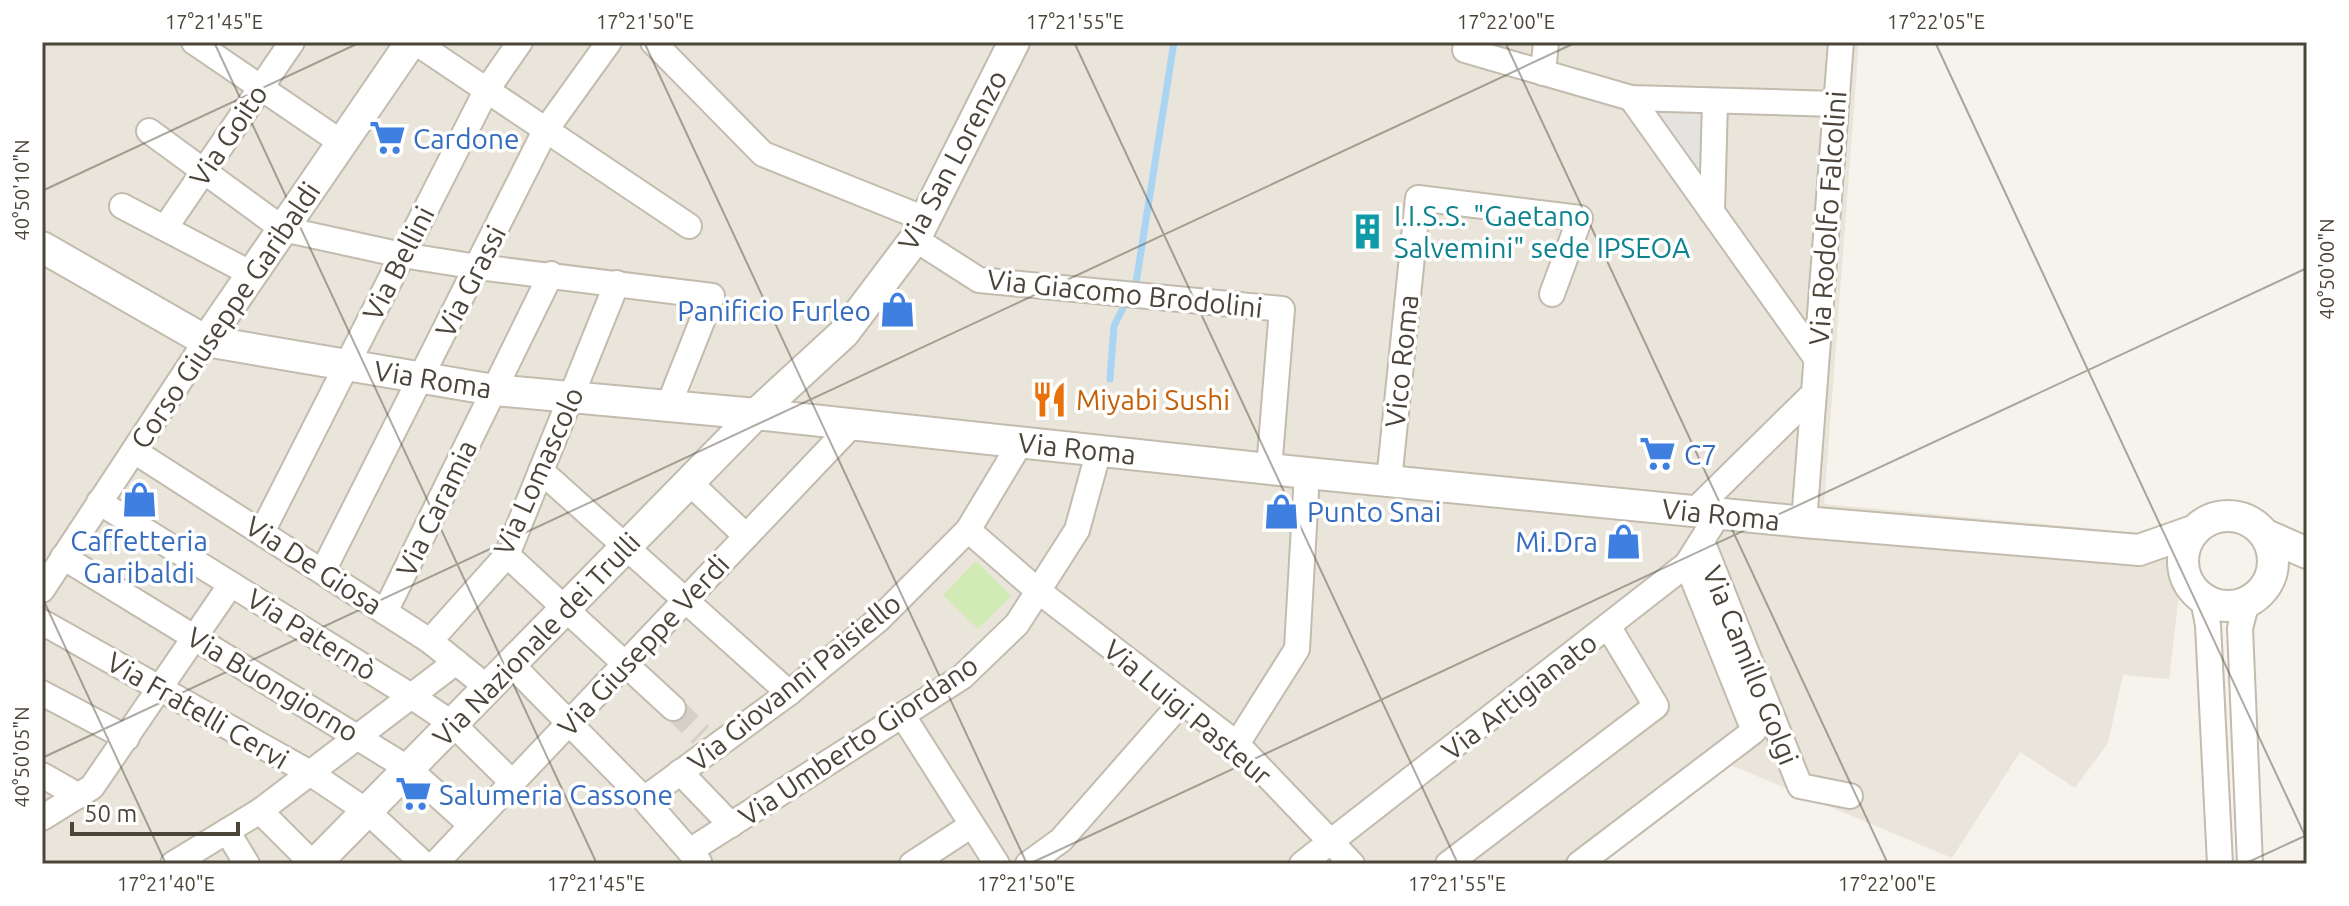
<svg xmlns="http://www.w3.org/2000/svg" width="2349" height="906" font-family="Ubuntu,sans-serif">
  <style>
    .residential { fill: #eae5da }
    .green { fill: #d2eab5 }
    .parking { fill: #e5e3e0 }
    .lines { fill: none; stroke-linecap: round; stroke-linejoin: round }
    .stream { stroke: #a9d4f2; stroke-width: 7 }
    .minor-tunnel { stroke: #d4d0c8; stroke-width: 24; stroke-dasharray: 24 12; stroke-linecap: butt }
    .minor-casing { stroke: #c2bbae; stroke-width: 28 }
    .tertiary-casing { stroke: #c2bbae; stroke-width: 34 }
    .minor { stroke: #fff; stroke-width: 24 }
    .tertiary { stroke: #fff; stroke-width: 30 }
    .ticks { fill: none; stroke: #4b4439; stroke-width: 2; stroke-opacity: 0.45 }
    .labels { text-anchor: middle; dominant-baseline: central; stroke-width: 7; stroke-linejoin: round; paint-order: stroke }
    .street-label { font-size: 28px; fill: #4b4439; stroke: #fff }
    .shop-label { font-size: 28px; fill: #366cbe; stroke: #fff; text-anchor: start }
    .culture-label { font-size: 28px; fill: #0d838f; stroke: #fff; text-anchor: start }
    .food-label { font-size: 28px; fill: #c56008; stroke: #fff; text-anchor: start }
    .neatline { fill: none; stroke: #4b4439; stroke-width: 3 }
    .ticks-label { font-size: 20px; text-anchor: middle; fill: #4b4439 }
  </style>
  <rect width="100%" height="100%" fill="#f6f3ec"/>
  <polygon class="residential" points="42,42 1859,42 1824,504 2186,537 2169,679 2123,675 2108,743 2075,788 2020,752 1952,858 1721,761 1595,864 42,864"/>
  <polygon class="green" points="976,561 1011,596 978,629 943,595"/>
  <polygon class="parking" points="1662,111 1707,113 1705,168 1695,173 1657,117"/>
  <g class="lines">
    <g class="stream">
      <polyline points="1136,283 1174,42"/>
      <polyline points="1110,379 1114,326 1123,308"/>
    </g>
    <polyline class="minor-tunnel" points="673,708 701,735"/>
    <defs>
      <g id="minor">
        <polyline points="194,42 342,143"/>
        <polyline points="415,42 689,226"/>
        <polyline points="653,42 763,154 925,219"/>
        <polyline points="1465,50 1631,98 1836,104"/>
        <polyline points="1543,73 1546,42"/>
        <polyline points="1631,98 1816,358"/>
        <polyline points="149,131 283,229 402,255 478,267 712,296 668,407"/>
        <polyline points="122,206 252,274"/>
        <polyline points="1712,212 1715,101"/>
        <polyline points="165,228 292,42"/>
        <polyline points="915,239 979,280 1282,309 1269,469"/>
        <polyline points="134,451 430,641 488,688"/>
        <polyline points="541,471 789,693"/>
        <polyline points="1389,481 1418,198 1580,218 1552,294"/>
        <polyline points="689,482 746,536"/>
        <polyline points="99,502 411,696 453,724 512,782"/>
        <polyline points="1694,511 1813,394"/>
        <polyline points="1804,522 1841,42"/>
        <polyline points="968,530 1037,590 1237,744 1352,864"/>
        <polyline points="262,532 486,91 520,42"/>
        <polyline points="1702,541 1800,786 1850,796"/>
        <polyline points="507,555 673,708"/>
        <polyline points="63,557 409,769 471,825"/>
        <polyline points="323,571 545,131 609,42"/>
        <polyline points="42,590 206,341"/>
        <polyline points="2203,599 2208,625 2220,864"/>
        <polyline points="2247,602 2240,628 2250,864"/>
        <polyline points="385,612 551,274"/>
        <polyline points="42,622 310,773 368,812 424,864"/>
        <polyline points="430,641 507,555 617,283"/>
        <polyline points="511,664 644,799 699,862"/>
        <polyline points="42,693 127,738"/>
        <polyline points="903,716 997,864"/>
        <polyline points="1237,744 1297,649 1307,473"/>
        <polyline points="680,772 731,825"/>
        <polyline points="42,775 79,796"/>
        <polyline points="644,799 789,693 878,620 968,530 1021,442"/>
        <polyline points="260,811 313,864"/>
        <polyline points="42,818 92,787 231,584"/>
        <polyline points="227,831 247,864"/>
        <polyline points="691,850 962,677 1017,624 1077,530 1099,450"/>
        <polyline points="173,864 260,811 456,662"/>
        <polyline points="435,864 851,426"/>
        <polyline points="912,864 972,825"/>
        <polyline points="1028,864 1061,840 1182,702"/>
        <polyline points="1302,864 1687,564 1719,513"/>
        <polyline points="1448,864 1656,706 1608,626"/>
        <polyline points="1579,864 1754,731 1687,564"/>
      </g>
      <g id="tertiary">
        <polyline points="42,247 206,341 494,390 756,414 1307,473 1804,522 2139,550 2193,531"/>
        <polyline points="206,341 411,42"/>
        <circle cx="2228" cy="561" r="45"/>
        <polyline points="2266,535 2307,553"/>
        <polyline points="315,864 756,414 844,333 915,239 1014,42"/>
      </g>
    </defs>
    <use href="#minor" class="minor-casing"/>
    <use href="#tertiary" class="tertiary-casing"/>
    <use href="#minor" class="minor"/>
    <use href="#tertiary" class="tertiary"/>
  </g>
  <path class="ticks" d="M 214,42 L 597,864M 644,42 L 1027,864M 1074,42 L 1458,864M 1505,42 L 1888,864M 1935,42 L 2307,840M 42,191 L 361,42M 42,597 L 166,864M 42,758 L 1577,42M 1029,864 L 2307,268M 2244,864 L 2307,835"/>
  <defs>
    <symbol id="supermarket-bare" viewBox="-9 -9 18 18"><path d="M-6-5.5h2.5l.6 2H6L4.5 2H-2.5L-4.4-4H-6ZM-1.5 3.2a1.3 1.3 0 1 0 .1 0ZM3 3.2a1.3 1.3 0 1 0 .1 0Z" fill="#3f7fe0" stroke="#fff" stroke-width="2.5" paint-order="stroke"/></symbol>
    <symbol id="building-bare" viewBox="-9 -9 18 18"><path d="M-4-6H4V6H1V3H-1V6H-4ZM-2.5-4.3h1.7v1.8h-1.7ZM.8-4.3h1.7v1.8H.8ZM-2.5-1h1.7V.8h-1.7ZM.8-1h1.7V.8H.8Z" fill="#0f9aa8" stroke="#fff" stroke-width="2.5" paint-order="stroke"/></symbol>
    <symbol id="shop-bare" viewBox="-9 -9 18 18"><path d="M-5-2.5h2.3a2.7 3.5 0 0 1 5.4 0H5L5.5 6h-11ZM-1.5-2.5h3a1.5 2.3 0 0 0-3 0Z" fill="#3f7fe0" stroke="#fff" stroke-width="2.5" paint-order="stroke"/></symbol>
    <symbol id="restaurant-bare" viewBox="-9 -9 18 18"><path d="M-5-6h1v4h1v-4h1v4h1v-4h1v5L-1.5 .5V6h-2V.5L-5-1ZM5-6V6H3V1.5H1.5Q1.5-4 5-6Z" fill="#e8710a" stroke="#fff" stroke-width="2.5" paint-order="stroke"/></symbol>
  </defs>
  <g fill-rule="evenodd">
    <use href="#supermarket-bare" x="362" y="112" width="51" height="51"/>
    <use href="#building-bare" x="1342" y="206" width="51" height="51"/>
    <use href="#shop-bare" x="872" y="284" width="51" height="51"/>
    <use href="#restaurant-bare" x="1024" y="374" width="51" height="51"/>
    <use href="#supermarket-bare" x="1632" y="428" width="51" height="51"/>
    <use href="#shop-bare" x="114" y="474" width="51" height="51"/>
    <use href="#shop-bare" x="1256" y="486" width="51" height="51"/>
    <use href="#shop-bare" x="1598" y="516" width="51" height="51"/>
    <use href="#supermarket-bare" x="388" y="768" width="51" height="51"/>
  </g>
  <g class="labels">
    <g class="street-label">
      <text transform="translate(228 135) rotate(-56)">Via Goito</text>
      <text transform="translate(952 160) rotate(-62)">Via San Lorenzo</text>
      <text transform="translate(1827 218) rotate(-86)">Via Rodolfo Falcolini</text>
      <text transform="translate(398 263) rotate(-63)">Via Bellini</text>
      <text transform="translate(470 281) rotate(-63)">Via Grassi</text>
      <text transform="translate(1125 293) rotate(6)">Via Giacomo Brodolini</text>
      <text transform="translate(225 315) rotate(-56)">Corso Giuseppe Garibaldi</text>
      <text transform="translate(1401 361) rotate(-84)">Vico Roma</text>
      <text transform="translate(433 379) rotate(9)">Via Roma</text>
      <text transform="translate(1077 448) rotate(6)">Via Roma</text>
      <text transform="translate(538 471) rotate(-66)">Via Lomascolo</text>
      <text transform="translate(436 508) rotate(-64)">Via Caramia</text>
      <text transform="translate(1721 514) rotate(6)">Via Roma</text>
      <text transform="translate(314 565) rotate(33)">Via De Giosa</text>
      <text transform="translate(312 634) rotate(32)">Via Paternò</text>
      <text transform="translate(536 639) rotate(-46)">Via Nazionale dei Trulli</text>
      <text transform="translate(643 645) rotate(-47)">Via Giuseppe Verdi</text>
      <text transform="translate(1751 665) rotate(68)">Via Camillo Golgi</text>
      <text transform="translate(794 682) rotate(-39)">Via Giovanni Paisiello</text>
      <text transform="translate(273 684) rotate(31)">Via Buongiorno</text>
      <text transform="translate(1519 696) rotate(-38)">Via Artigianato</text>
      <text transform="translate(198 710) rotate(30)">Via Fratelli Cervi</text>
      <text transform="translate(1188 712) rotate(40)">Via Luigi Pasteur</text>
      <text transform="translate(858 740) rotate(-34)">Via Umberto Giordano</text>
    </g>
    <g class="shop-label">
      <text x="413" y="138">Cardone</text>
      <text x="871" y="310" text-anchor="end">Panificio Furleo</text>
      <text x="1684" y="454">C7</text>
      <text x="1307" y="511">Punto Snai</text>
      <text x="139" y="540" text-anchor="middle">Caffetteria<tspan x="139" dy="32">Garibaldi</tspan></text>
      <text x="1598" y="541" text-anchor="end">Mi.Dra</text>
      <text x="439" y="794">Salumeria Cassone</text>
    </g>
    <g class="culture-label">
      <text x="1394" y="215">I.I.S.S. "Gaetano<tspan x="1394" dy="32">Salvemini" sede IPSEOA</tspan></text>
    </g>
    <g class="food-label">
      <text x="1076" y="399">Miyabi Sushi</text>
    </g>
  </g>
  <rect width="2349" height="906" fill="none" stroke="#ffffff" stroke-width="88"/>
  <path d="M72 822v12h166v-12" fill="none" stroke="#4b4439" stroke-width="4"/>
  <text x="84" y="822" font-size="24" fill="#4b4439" stroke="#ffffff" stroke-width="6" paint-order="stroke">50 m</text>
  <rect x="44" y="44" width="2261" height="818" class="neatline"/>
  <g class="ticks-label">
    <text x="214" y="29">17°21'45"E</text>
    <text x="645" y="29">17°21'50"E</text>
    <text x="1075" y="29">17°21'55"E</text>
    <text x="1506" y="29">17°22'00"E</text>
    <text x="1936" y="29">17°22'05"E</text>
    <text transform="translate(22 190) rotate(-90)" y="7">40°50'10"N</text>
    <text transform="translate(2327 269) rotate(-90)" y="7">40°50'00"N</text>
    <text transform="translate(22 757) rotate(-90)" y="7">40°50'05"N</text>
    <text x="166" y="891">17°21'40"E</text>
    <text x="596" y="891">17°21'45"E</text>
    <text x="1026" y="891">17°21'50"E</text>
    <text x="1457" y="891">17°21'55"E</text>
    <text x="1887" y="891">17°22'00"E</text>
  </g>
</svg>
